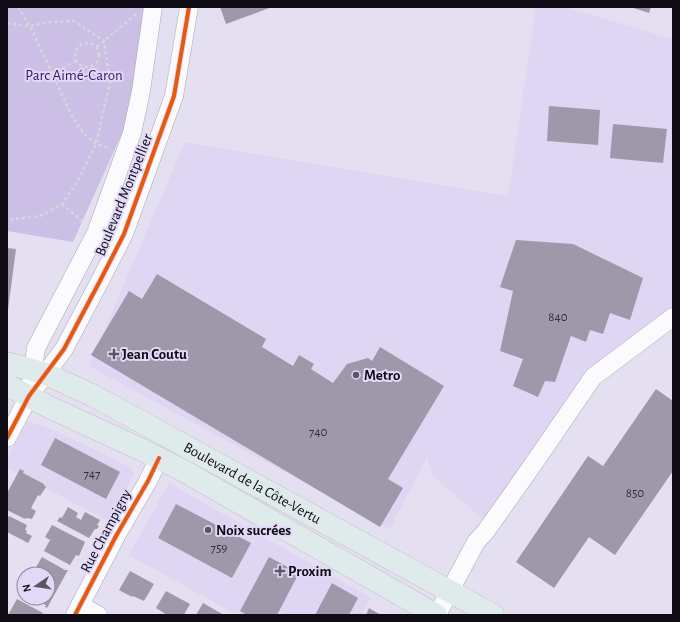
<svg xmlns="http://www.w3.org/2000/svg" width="680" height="622" font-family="'Alegreya Sans',sans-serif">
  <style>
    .built { fill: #dfd6f3 }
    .green { fill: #ccbfe6 }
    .building { fill: #9f98ab }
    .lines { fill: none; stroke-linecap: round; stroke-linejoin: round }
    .minor-casing { stroke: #aaa6b3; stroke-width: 19 }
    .major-casing { stroke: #c1bec7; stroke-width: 23 }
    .path { stroke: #d7d6dc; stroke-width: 2.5; stroke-dasharray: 3 3; stroke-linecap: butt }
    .minor { stroke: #fbfafd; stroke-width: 18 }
    .major { stroke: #dfebea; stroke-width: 22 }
    .cycleway-casing { stroke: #e2d9f8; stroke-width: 6 }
    .cycleway { stroke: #e8590c; stroke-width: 4 }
    .poi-dot { fill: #595662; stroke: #e2d9f8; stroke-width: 1.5 }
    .labels { text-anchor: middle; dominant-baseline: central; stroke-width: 4; stroke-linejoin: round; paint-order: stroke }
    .number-label { font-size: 13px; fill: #322e3a }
    .park-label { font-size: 15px; fill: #37165e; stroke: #e2d9f8 }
    .street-label { font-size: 15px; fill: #0e0b15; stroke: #e2d9f8 }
    .poi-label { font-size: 15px; font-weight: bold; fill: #0e0b15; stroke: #e2d9f8; text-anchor: start }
  </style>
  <rect width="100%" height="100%" fill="#e5e0f1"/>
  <g class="built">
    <polygon points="536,7 564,7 673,39 673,310 591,372 487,523 433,476 427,457 390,529 89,366 185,142 508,196"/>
    <polygon points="28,421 49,428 132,468 134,474 110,522 7,468 7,459"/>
    <polygon points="169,483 371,598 361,615 237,615 129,555"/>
  </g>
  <polygon class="green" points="7,7 153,7 141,91 73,242 7,231"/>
  <g class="building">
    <polygon points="220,7 272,7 226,24"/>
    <polygon points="630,7 651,7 649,13"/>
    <polygon points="549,106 600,110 598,145 547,141"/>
    <polygon points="613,124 667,129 663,163 610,158"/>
    <polygon points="516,240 573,244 643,278 630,320 610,313 603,334 590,330 586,342 571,336 555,382 545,381 538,397 513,386 523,359 500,351 513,291 500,287"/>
    <polygon points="7,248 16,249 8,310 7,310"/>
    <polygon points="157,274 266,339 262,347 293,366 299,355 314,364 311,369 333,383 347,364 368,358 372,361 380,347 444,386 388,479 403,488 380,527 91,355 129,291 142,299"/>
    <polygon points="656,389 673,401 673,471 615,555 589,537 554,588 516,562 588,456 603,466"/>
    <polygon points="55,438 120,472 106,499 41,465"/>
    <polygon points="20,469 24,471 23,473 44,484 44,485 46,487 40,496 38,495 31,508 36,511 32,519 26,518 25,519 7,510 7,493"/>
    <polygon points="176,504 251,543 232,578 158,538"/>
    <polygon points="68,507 78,513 76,517 81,520 85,512 100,520 97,525 99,526 97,529 95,529 89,538 57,521 60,517 62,518"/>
    <polygon points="9,516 27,525 25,530 27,531 26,533 32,536 28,543 7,532 7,520"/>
    <polygon points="52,525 85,542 79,556 76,555 70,565 44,551 50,540 45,537"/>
    <polygon points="42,557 65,570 68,570 47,608 45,607 46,605 32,598 48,598 48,574 32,574"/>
    <polygon points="269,557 299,573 277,615 247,615 240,611"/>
    <polygon points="130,571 154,584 144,601 133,596 132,597 119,590"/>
    <polygon points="332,583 358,598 349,615 315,615"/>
    <polygon points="166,591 190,604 184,615 167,615 156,608"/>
    <polygon points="17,599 43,613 42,615 8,615"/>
    <polygon points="203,603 224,615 196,615"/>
    <polygon points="369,608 381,615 366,615"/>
  </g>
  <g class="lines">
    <defs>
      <g id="minor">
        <polyline points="31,383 36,348 96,233 132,133 141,91 153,7"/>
        <polyline points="7,438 29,396 64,349 102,277 124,234 174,96 189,7"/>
        <polyline points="80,605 98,615"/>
        <polyline points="75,615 116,536 148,481 159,458"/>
        <polyline points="437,615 476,542 486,531 534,463 593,377 673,317"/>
      </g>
      <g id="major">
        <path id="s1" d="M 7,363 L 46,374 L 94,396 L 493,615"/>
        <polyline points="7,385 51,408 140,449 184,471 436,615"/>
      </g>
    </defs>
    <use href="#minor" class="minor-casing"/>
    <use href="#major" class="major-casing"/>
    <g class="path">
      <polyline points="18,7 30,26 72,116 84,134 96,144 111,149"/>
      <polyline points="7,23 30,26 50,22 74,21 104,41 110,82 96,144 79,179 62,204 40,216 7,220"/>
      <circle cx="87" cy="55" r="12"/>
      <polyline points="97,47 136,14"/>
      <polyline points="52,73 76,61"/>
      <polyline points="62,204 83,222"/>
    </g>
    <use href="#minor" class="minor"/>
    <use href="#major" class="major"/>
    <defs>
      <g id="cycleway">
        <polyline points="7,438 29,396 64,349 102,277 124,234 174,96 189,7"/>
        <polyline points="75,615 116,536 148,481 159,458"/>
      </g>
    </defs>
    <use href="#cycleway" class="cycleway-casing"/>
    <use href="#cycleway" class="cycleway"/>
  </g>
  <g class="poi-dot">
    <path d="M112 348h4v4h4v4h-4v4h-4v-4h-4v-4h4z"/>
    <circle cx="356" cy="375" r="4"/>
    <circle cx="208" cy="530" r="4"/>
    <path d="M278 565h4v4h4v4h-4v4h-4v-4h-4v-4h4z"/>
  </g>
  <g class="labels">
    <g class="number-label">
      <text x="558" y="317">840</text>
      <text x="318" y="432">740</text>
      <text x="92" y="474">747</text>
      <text x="635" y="493">850</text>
      <text x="219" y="548">759</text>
    </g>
    <g class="park-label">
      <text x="74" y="75">Parc Aimé-Caron</text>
    </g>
    <g class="street-label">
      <text transform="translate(124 195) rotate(-68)">Boulevard Montpellier</text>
      <text stroke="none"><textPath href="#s1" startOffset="274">Boulevard de la Côte-Vertu</textPath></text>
      <text transform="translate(106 531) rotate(-62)">Rue Champigny</text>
    </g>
    <g class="poi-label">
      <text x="122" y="354">Jean Coutu</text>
      <text x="364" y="375">Metro</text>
      <text x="216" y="530">Noix sucrées</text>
      <text x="288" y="571">Proxim</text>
    </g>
  </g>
  <rect width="680" height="622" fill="none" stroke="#0e0b15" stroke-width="16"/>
  <g transform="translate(36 586) rotate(257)"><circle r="19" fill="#e2d9f8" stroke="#8d879d"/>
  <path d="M0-3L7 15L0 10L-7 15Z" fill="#595662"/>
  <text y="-6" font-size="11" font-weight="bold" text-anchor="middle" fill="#0e0b15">N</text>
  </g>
</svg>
